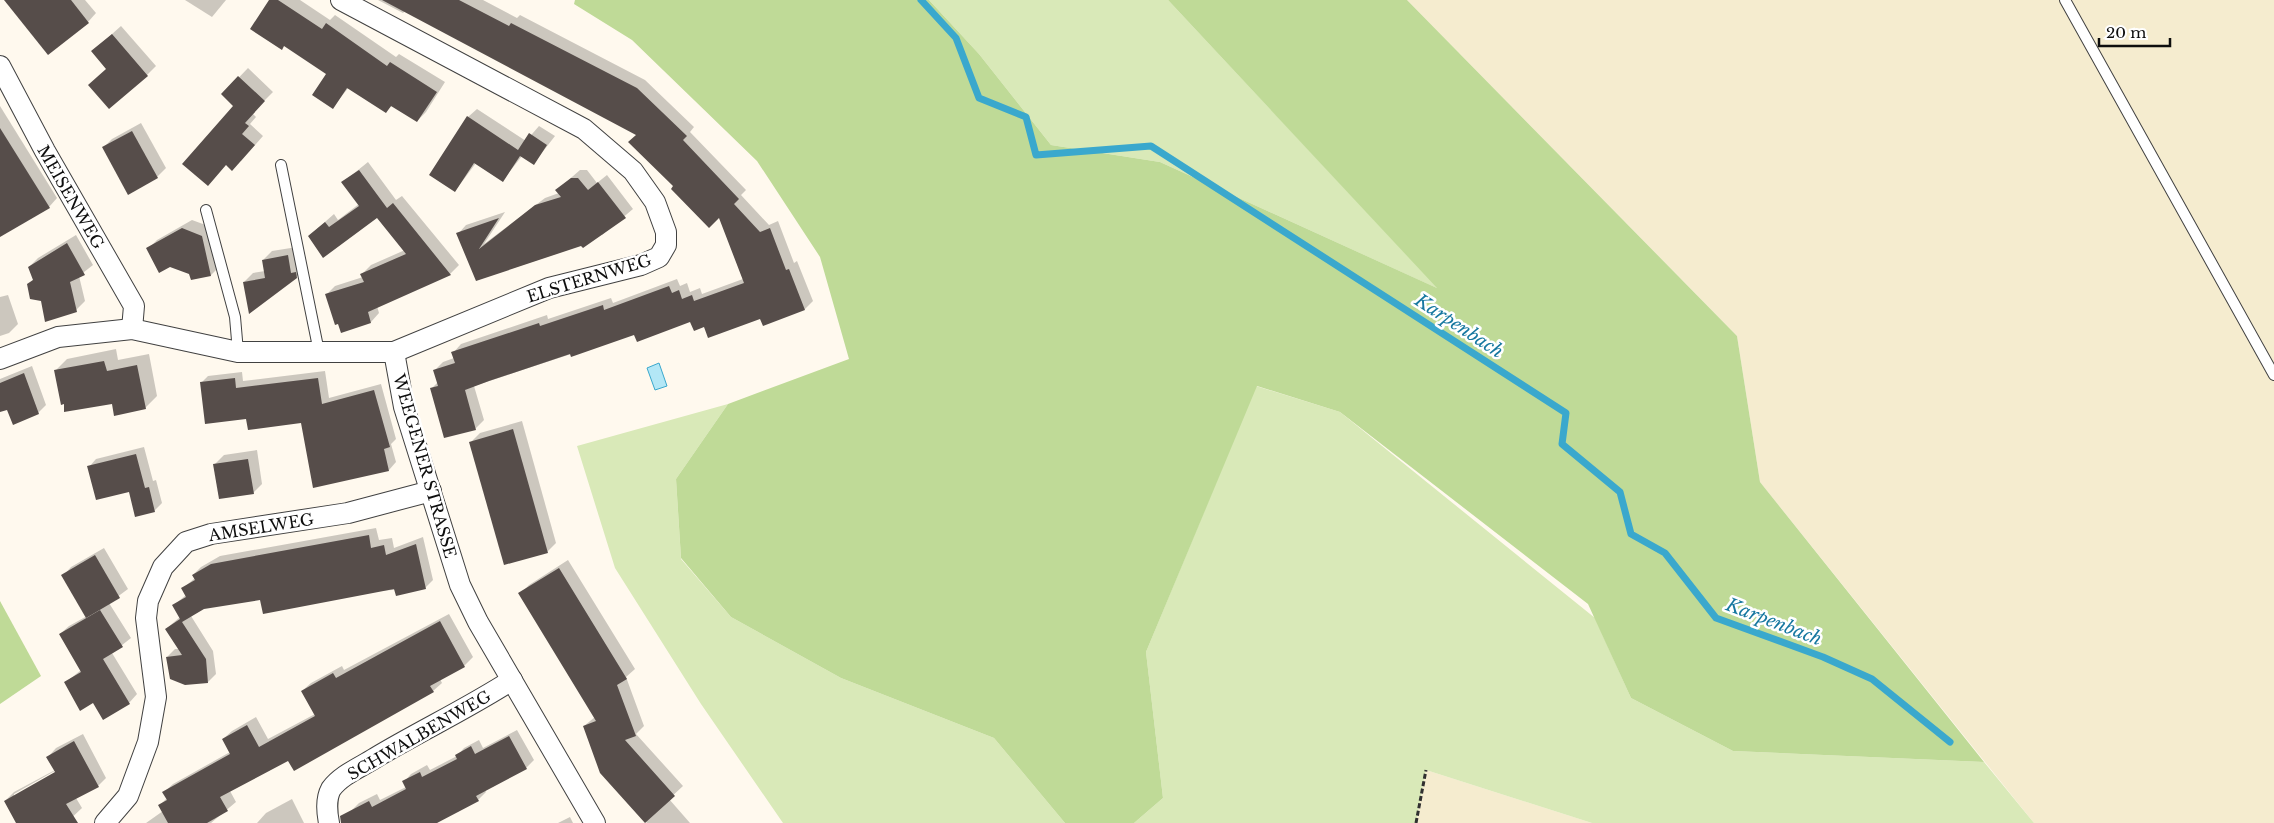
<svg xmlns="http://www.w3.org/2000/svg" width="2274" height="823" font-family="'Libre Baskerville',serif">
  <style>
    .farmland { fill: #f5eccf }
    .green { fill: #d9e9b8 }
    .forest { fill: #bfda97 }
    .water { fill: #b3e7f6; stroke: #3aa8cd }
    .shadow { fill: #0003; fill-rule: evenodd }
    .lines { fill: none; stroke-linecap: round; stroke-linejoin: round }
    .stream { stroke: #3aa8cd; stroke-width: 7 }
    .building { fill: #564d4a }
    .lane-casing { stroke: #414141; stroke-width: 12 }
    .street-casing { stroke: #414141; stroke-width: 22 }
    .path { stroke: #303030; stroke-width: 3; stroke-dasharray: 5 2.5; stroke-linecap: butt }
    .lane { stroke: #fff; stroke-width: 10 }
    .street { stroke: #fff; stroke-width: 20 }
    .labels { text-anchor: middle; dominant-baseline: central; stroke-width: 5; stroke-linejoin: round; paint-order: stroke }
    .street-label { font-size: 16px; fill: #0e0e0e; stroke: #fff }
    .water-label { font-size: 18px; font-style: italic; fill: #1778a0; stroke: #fff }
  </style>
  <rect width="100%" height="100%" fill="#fff9ee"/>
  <g class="farmland">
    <polygon points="1407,0 2274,0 2274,823 2034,823 1760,482 1737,336"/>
    <polygon points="1426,770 1592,823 1416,823"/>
  </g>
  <g class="green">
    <polygon points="929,0 1168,0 1439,289 1160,162 1051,145 979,54"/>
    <polygon points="1256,386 1340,412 1595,618 1631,698 1733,751 1984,762 2034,823 1592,823 1426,770 1416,823 1134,823 1163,798 1146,652"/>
    <polygon points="728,404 676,479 681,559 731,617 841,678 994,738 1065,823 783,823 701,704 615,568 577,446"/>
  </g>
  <g class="forest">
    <polygon points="575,0 929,0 979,54 1051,145 1160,162 1437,288 1168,0 1407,0 1737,336 1760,482 1984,762 1733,751 1631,698 1588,604 1340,412 1257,386 1146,652 1163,798 1134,823 1065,823 994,738 841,678 731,617 681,558 676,479 728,404 849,359 820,257 757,161 632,40 574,4"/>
    <polygon points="0,601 41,676 0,704"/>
  </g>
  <polygon class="water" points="659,363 667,386 655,390 647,368"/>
  <g class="shadow">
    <polygon points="6,0 85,0 96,13 88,22"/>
    <polygon points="185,0 226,0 212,17"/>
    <polygon points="271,0 300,0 330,20 335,15 396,57 399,54 445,82 426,112 417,121 393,105 386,111 349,87 333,107 328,74"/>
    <polygon points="378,0 483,0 517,18 520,15 645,80 694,127 690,132 746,190 741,195 769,225 778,221 794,263 797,261 813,301 805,309 761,317 704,325 691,320 635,333 474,386 484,420 475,429 432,388 438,382 435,370 443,362 454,358 453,353 461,344 547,315 548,319 611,298 613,303 677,279 680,286 687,283 690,292 700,288 702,294 743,279 719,216 675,186 638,134 405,11 403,13"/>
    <polygon points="121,26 156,66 147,75 107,69 93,51"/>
    <polygon points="248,68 273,92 252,113 256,117 250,124 263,136 241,161 234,106 223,94"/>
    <polygon points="0,106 57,198 49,207 0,224"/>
    <polygon points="477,109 526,141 539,126 555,136 534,163 522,156 503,180 476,163 455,191 468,117"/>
    <polygon points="141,123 166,168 157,177 103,148 112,139"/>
    <polygon points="368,162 396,200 402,196 459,265 450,274 377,306 379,313 371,322 326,295 335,286 363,277 362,274 371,265 405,250 377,216 309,236 334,214 338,220 359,204 342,183"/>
    <polygon points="580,170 587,170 597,183 607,175 633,209 602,235 601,233 582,245 477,280 458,234 466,225 505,212 484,244 545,198 559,193 557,190"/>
    <polygon points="192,220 211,227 220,266 211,275 192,279 190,273 148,249 157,240"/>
    <polygon points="76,235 93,265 79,276 85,301 76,310 42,300 29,284 34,279 29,267 38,258"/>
    <polygon points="297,247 305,268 296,277 244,282 253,273 265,271 263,260 272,251"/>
    <polygon points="8,295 18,324 9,333 0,336 0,297"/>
    <polygon points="116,349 118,360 149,354 157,396 145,408 113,402 55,371 67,359"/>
    <polygon points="32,366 46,405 38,413 8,408 0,411 0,379"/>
    <polygon points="325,371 329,398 381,384 396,439 391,444 396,462 389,470 302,422 247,418 201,383 208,376 242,372 243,381"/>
    <polygon points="522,421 556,543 547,552 471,442 480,433"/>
    <polygon points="144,447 153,481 156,480 162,503 154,511 129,491 89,467 96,459"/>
    <polygon points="257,450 262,484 253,493 215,464 224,455"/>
    <polygon points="376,528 379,540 392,538 394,548 423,537 433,580 425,588 261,598 204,608 191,616 213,651 216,674 208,682 167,657 175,649 179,649 166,629 180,617 174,605 186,595 183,588 195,578 193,575 201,567 220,556"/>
    <polygon points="104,548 128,589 109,603 131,638 112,653 137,694 129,703 93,701 65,683 81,670 60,634 69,626 87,616 63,576 71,567"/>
    <polygon points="568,560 635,669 626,677 644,726 636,734 683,786 669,799 690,823 647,823 601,772 584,726 595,717 520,594 529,585"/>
    <polygon points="449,614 473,657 464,666 440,679 442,683 433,691 289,759 230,791 236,802 211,823 146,823 163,811 160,805 167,798 164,792 173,784 230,752 223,739 232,731 256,717 268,739 315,714 302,691 311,683 342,666 344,670"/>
    <polygon points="517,730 534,760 526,768 485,790 486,792 478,800 424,823 358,823 351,811 359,803 377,794 380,800 406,787 404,782 411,774 427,765 430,770 457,756 464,748 479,740 483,748"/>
    <path d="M 83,734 L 106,778 L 98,786 L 76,798 L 82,808 L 66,823 L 18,823 L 5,801 L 14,792 L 55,770 L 48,757 L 56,748 ZM 60,768 L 61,770 L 14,797 L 14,794 Z"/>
    <polygon points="292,799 304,823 257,823 266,813"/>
    <polygon points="570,817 573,823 558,823"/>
  </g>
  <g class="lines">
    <polyline class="stream" points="921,0 956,38 979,98 1026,117 1036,155 1151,146 1566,413 1562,444 1620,492 1631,534 1665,553 1716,618 1823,657 1872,679 1950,742"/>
  </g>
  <g class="building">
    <polygon points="4,0 71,0 89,23 48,55"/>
    <polygon points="269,0 278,0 322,29 326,23 387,66 390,62 437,92 417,122 391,106 386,113 347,88 333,109 312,95 326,74 284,46 282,50 250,29"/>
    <polygon points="382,0 459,0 509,26 511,23 637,88 687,136 683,140 739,199 734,204 760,232 770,228 786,270 789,269 805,310 763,326 760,319 708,338 704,327 694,331 690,322 637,342 634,335 571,357 570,354 489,381 465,390 476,430 444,438 430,388 438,386 433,370 455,363 451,352 539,323 540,326 603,305 604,310 669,286 672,293 679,290 682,299 692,295 694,301 744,283 719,218 709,228 671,189 673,186 628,142 636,135"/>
    <polygon points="112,34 148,76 109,109 88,85 106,69 91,51"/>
    <polygon points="238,76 265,101 245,123 249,126 242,134 255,145 232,171 226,165 208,186 182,164 233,106 221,94"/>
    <polygon points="467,116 518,150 529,133 547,145 534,165 520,156 503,182 474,163 455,192 429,175"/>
    <polygon points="0,128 50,208 0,237"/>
    <polygon points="132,131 158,178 128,195 102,147"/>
    <polygon points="359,170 387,208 393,203 451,275 368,312 371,323 341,333 338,324 335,325 325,294 364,282 360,274 406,254 377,218 323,258 308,236 325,222 329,227 359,206 341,182"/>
    <polygon points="571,178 578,178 588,190 598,182 626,218 583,248 581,246 476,281 456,233 499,218 479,249 535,205 561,197 555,190"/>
    <polygon points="182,228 202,236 211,276 191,280 189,274 170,267 159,273 146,248"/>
    <polygon points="67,243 85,275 70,282 77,312 45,322 41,301 30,299 27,284 33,280 28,267"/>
    <polygon points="288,255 291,273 296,272 297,278 249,314 243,282 265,278 262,260"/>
    <polygon points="104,361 107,371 137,365 146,409 114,416 112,404 64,412 64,404 61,405 54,370"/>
    <polygon points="24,373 39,414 13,425 7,410 0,412 0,383"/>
    <polygon points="235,378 236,388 318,378 322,404 374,390 390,447 384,449 389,471 313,488 301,423 248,430 246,419 205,424 200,382"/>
    <polygon points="513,429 548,553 504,565 469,442"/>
    <polygon points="136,454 145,488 149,487 155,512 135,517 129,492 96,500 87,466"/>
    <polygon points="248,459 254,494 219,499 213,464"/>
    <polygon points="369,535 371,548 384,545 386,555 416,544 426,589 396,596 394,589 263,614 260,600 204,609 182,622 206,659 208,683 185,685 170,679 166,657 182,655 165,629 180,619 172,605 186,597 181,588 195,580 192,575 211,564"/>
    <polygon points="95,555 120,598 86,618 61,575"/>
    <polygon points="559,568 627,679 617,685 636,736 625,740 675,796 645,823 600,773 583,726 596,721 518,593"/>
    <polygon points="100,610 123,647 103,659 130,704 103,720 93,703 80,711 64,682 81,672 59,634"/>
    <polygon points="440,621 465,667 430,686 434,692 294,771 288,761 220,797 228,811 207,823 168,823 158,805 167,800 162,792 230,754 222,739 247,725 259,747 315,716 301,691 333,673 336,678"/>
    <polygon points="509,736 527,769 476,796 479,801 437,823 341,823 340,816 369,801 372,807 406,789 402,781 420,772 422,777 457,759 455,755 471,746 475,754"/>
    <polygon points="74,741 99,787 66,804 78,823 16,823 4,801 55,772 46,757"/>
  </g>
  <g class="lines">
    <defs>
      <g id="lane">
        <polyline points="2065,0 2274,375"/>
        <polyline points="281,165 319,352"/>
        <polyline points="206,210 235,317 238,352"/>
      </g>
      <g id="street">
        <polyline points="0,66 45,151 134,306 132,329"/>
        <polyline points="394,352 404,407 460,585 478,622 595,823"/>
        <polyline points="0,359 58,337 132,329 238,352 394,352 549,288 641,265 659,257 666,245 666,232 655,202 633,171 584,129 341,0"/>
        <polyline points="105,823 128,796 148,742 156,697 146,618 148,601 163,567 186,542 211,534 348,513 431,491"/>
        <path d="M 329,823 C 327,813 326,798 331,789 C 341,775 361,767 375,758 C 420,731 467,709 512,680"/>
      </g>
    </defs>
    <use href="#lane" class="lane-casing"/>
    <use href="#street" class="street-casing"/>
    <polyline class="path" points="1416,823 1426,770"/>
    <use href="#lane" class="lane"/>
    <use href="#street" class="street"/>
  </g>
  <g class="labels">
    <g class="street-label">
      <text transform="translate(71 197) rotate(60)">MEISENWEG</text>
      <text transform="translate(589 278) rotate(-17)">ELSTERNWEG</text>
      <text transform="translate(425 466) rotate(74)">WEEGENER STRASSE</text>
      <text transform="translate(261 527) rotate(-9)">AMSELWEG</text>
      <text transform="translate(419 735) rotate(-30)">SCHWALBENWEG</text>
    </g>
    <g class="water-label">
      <text transform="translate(1459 326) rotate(33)">Karpenbach</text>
      <text transform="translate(1774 622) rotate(21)">Karpenbach</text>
    </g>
  </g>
  <path d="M2099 38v8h71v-8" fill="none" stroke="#0e0e0e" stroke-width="2.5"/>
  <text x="2106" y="38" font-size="15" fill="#0e0e0e" stroke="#ffffff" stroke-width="4" paint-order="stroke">20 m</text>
</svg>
